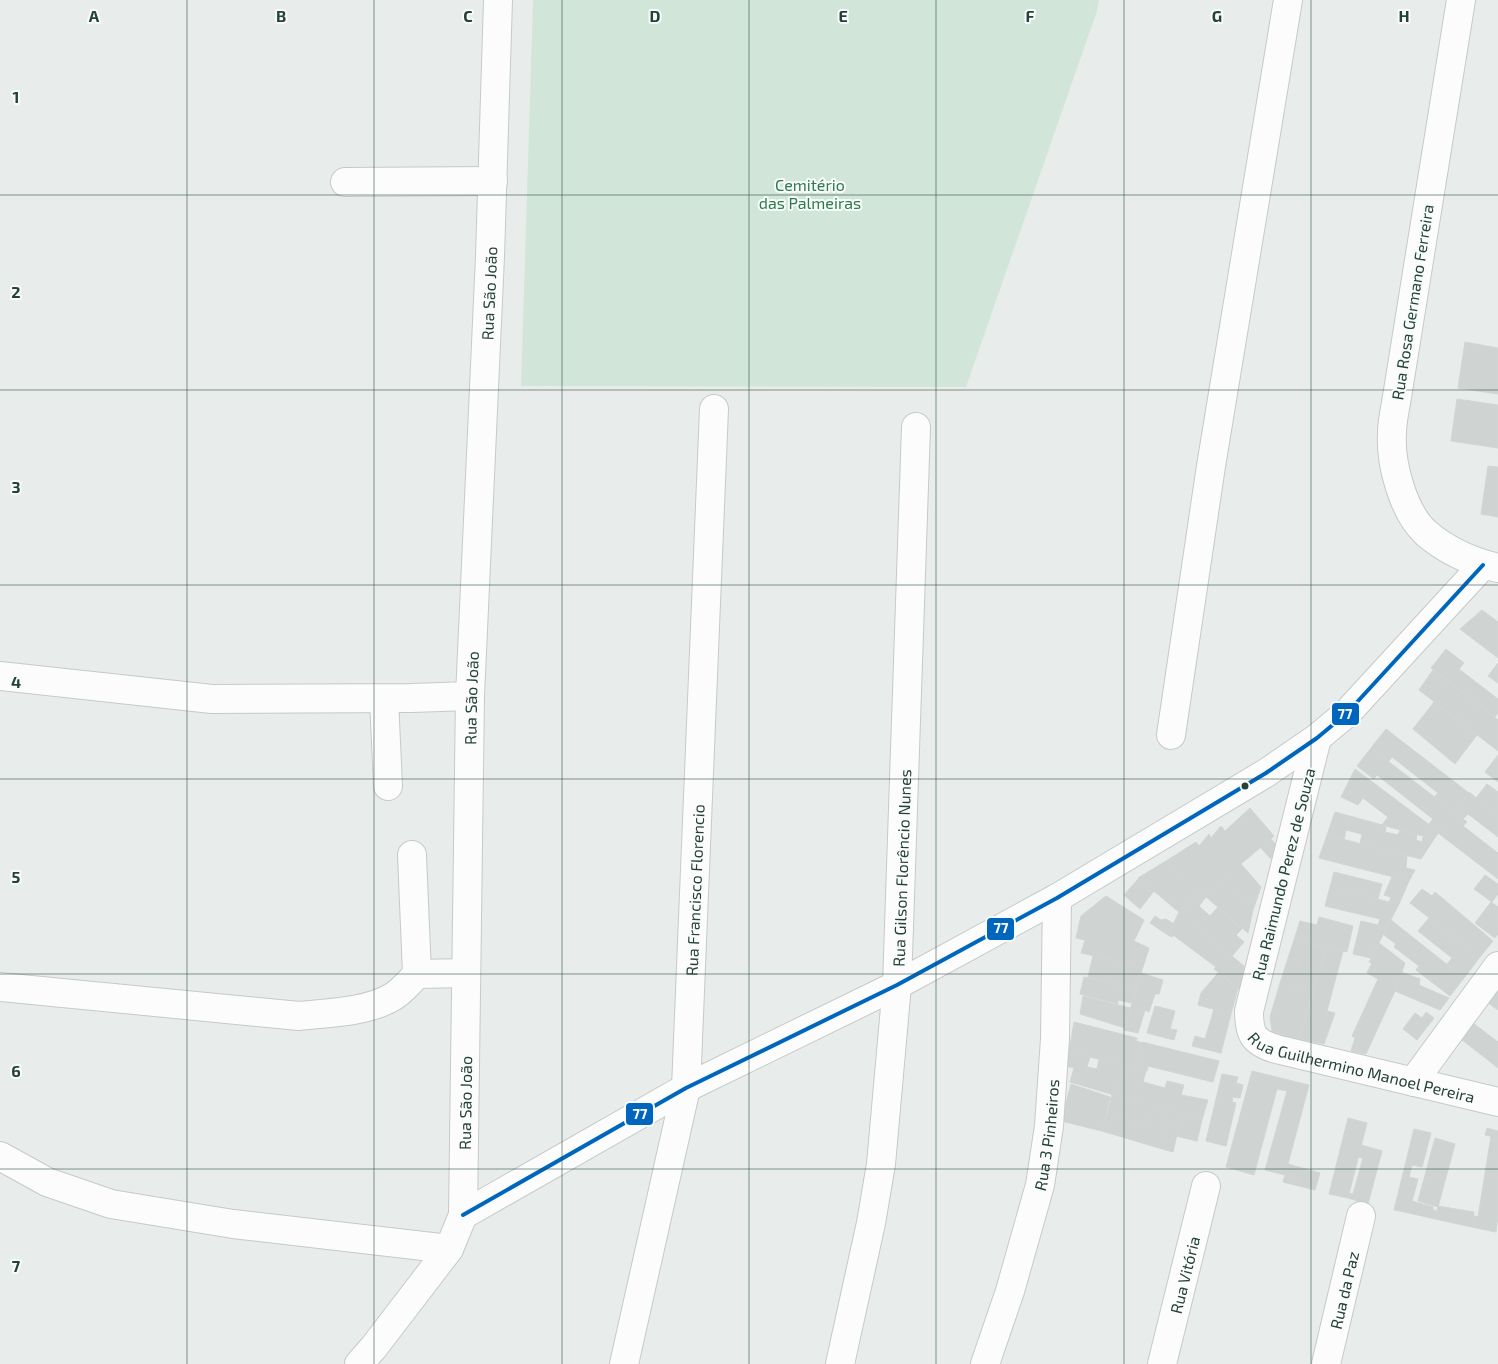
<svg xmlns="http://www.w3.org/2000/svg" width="1498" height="1364" font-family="'Exo 2',sans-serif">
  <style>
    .green { fill: #d1e6d8 }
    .building { fill: #cfd4d2; stroke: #d1d6d4 }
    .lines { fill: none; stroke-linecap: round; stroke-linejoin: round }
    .minor-casing { stroke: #c5cac8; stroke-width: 30 }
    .minor { stroke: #fcfcfc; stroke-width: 28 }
    .bus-1-casing { stroke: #f7fbf9; stroke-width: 8 }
    .bus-1 { stroke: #0065bd; stroke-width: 4 }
    .grid { fill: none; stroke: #24423a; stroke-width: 1; stroke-opacity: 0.55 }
    .bus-dot { fill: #24423a; stroke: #f7fbf9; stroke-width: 2 }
    .labels { text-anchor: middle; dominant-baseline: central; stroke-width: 4; stroke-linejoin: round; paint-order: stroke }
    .park-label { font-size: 16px; fill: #2d7a4b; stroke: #f7fbf9 }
    .street-label { font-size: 16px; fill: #24423a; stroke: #f7fbf9 }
    .grid-label { font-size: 16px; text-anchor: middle; font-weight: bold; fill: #24423a; stroke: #f7fbf9; stroke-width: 4; stroke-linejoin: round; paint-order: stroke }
    .line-badge { stroke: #f7fbf9; stroke-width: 2 }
    .badge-label { font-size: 14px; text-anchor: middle; font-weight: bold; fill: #fff }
  </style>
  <rect width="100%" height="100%" fill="#e8edeb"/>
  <polygon class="green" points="533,0 1099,0 1097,11 966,387 521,386"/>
  <g class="building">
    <polygon points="1465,342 1498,348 1498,394 1458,388"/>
    <polygon points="1457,399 1498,405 1498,448 1451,441"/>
    <polygon points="1488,466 1498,467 1498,517 1481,514"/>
    <polygon points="1482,610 1498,622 1498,658 1460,629"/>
    <polygon points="1446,649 1464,663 1459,669 1498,699 1498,713 1495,717 1431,668"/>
    <polygon points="1498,663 1498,683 1488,676"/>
    <polygon points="1433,670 1498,720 1498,751 1419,690"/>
    <polygon points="1434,702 1477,735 1455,764 1413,729"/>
    <polygon points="1386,729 1469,793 1454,812 1434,797 1438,793 1392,757 1388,762 1371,748"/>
    <polygon points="1371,748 1454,812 1439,832 1429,824 1433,819 1377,775 1374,779 1357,766"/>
    <polygon points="1498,755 1498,782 1485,772"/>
    <polygon points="1355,769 1439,832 1434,839 1382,825 1388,817 1363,798 1358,805 1341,797"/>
    <polygon points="1487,784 1498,792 1498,815 1476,798"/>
    <polygon points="1469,792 1498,815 1498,837 1468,814 1463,819 1454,812"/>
    <polygon points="1250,808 1274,836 1241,864 1261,887 1253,910 1226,877 1205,896 1166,861 1196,842 1199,846 1209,834 1211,838 1221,826 1225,831"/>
    <polygon points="1335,812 1386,826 1385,832 1398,835 1400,830 1417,835 1416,840 1422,842 1423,837 1434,839 1421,859 1360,844 1362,834 1346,830 1344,839 1327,835"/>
    <polygon points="1454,812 1467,822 1463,826 1498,853 1498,879 1438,833"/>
    <polygon points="1327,835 1407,856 1406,868 1415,870 1409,881 1319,858"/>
    <polygon points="1271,839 1276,845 1271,859 1260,847"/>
    <polygon points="1166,861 1200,891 1179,912 1138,878"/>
    <polygon points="1334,872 1382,884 1378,899 1330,887"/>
    <polygon points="1485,875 1498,884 1498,894 1492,902 1474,889"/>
    <polygon points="1226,877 1253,910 1248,933 1205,896"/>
    <polygon points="1392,877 1409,881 1399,904 1389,902 1391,897 1384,895"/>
    <polygon points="1139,878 1154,891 1140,909 1124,895"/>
    <polygon points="1330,887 1389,902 1399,904 1387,927 1378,925 1380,919 1325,906"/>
    <polygon points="1422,889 1432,896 1435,892 1493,941 1480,957 1410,903"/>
    <polygon points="1200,891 1206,897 1199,906 1210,916 1218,907 1242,929 1236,935 1244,942 1232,956 1179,912"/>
    <polygon points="1106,896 1144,920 1134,941 1149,948 1143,967 1081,953 1085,940 1076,938 1081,916"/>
    <polygon points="1491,902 1498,907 1498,934 1495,938 1475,923"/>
    <polygon points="1179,912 1244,966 1240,989 1214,969 1216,967 1173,935 1172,937 1168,935"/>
    <polygon points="1155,916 1161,920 1166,919 1174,924 1168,935 1150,923"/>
    <polygon points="1319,917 1353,926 1347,952 1294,940 1300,921 1317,925"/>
    <polygon points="1429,918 1480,957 1464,978 1447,964 1452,958 1418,931"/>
    <polygon points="1391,920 1464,978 1450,996 1416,970 1419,966 1394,947 1396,944 1384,935"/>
    <polygon points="1361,921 1387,927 1371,958 1353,954"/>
    <polygon points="1294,940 1327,948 1313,992 1280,983"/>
    <polygon points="1379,943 1405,963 1395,991 1366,1054 1351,1051 1355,1038 1352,1036 1378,979 1367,973 1372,963 1369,962"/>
    <polygon points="1327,948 1343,951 1327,1011 1335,1013 1324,1044 1299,1039"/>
    <polygon points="1093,956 1143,967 1136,988 1088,977"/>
    <polygon points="1401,972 1420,979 1419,985 1449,998 1440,1010 1395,991"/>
    <polygon points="1141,973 1163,980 1159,994 1155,994 1149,1012 1145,1010 1138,1033 1124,1030"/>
    <polygon points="1218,973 1238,988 1231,1014 1198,1005 1201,993"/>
    <polygon points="1084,977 1136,988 1132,1003 1118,1000 1118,1004 1080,994"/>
    <polygon points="1280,983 1313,992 1299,1039 1272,1032 1270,1017"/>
    <polygon points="1498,988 1498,1010 1487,1002"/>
    <polygon points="1083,996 1130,1008 1125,1028 1080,1014"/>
    <polygon points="1155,1006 1175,1011 1170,1029 1177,1030 1174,1040 1147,1033"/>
    <polygon points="1214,1009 1231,1014 1221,1053 1192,1046 1195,1036 1205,1039"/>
    <polygon points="1426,1012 1434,1018 1417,1040 1403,1029 1415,1013 1422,1018"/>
    <polygon points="1074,1022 1137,1038 1136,1041 1142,1043 1135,1068 1069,1052"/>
    <polygon points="1473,1023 1498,1042 1498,1068 1461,1039"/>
    <polygon points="1142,1042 1219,1061 1213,1082 1148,1066 1147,1071 1135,1068"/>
    <polygon points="1069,1052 1090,1057 1087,1067 1097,1069 1099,1059 1124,1065 1114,1095 1070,1082 1074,1068 1066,1066"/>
    <polygon points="1124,1065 1146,1071 1143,1082 1165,1088 1167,1081 1184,1085 1181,1095 1208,1100 1202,1120 1114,1095"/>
    <polygon points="1252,1071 1309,1085 1285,1175 1265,1170 1287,1091 1277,1089 1254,1175 1226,1167"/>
    <polygon points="1222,1074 1238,1077 1236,1083 1243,1085 1240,1098 1233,1097 1232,1102 1236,1103 1226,1146 1206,1141"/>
    <polygon points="1071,1084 1110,1097 1102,1131 1061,1121"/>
    <polygon points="1112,1094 1154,1106 1148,1126 1107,1114"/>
    <polygon points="1154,1106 1168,1110 1159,1148 1102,1131 1107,1114 1148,1126"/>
    <polygon points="1168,1110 1182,1114 1179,1125 1176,1124 1175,1129 1178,1130 1173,1152 1159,1148"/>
    <polygon points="1182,1114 1202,1120 1197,1141 1176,1136 1178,1130 1175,1129 1176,1124 1179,1125"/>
    <polygon points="1348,1118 1367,1123 1348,1198 1329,1194"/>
    <polygon points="1487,1128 1498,1131 1498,1216 1496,1232 1472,1227 1474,1216 1478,1217 1491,1136 1485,1135"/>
    <polygon points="1414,1129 1431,1133 1422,1167 1412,1165 1409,1177 1418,1179 1409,1213 1394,1210"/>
    <polygon points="1435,1138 1455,1144 1438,1207 1418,1201"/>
    <polygon points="1361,1145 1382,1151 1368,1204 1348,1198 1349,1193 1353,1194 1363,1158 1358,1157"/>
    <polygon points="1288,1164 1320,1173 1315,1190 1283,1182"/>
    <polygon points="1412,1201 1433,1207 1433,1210 1437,1211 1435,1219 1409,1213"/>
    <polygon points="1438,1206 1474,1212 1472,1227 1435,1219"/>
  </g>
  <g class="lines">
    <defs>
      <g id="minor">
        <path d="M 1461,0 L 1396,403 C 1394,413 1392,423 1392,433 C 1390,463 1403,512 1426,533 C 1447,551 1472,562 1498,568"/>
        <polyline points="345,182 493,181"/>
        <polyline points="0,676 212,699 411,698 470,696"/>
        <polyline points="384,699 388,786"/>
        <polyline points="1171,735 1211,466 1288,0"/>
        <path id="s1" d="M 1317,738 L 1249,1011 C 1249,1034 1253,1042 1276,1049 L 1498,1102"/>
        <polyline points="417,974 466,973"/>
        <path d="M 0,987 L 299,1016 C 328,1013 369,1012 394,996 C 403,990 410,982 417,974 L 412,855"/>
        <polyline points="1413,1082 1498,966"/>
        <polyline points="0,1156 47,1182 111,1204 233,1224 449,1249"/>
        <polyline points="463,1215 686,1088 897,985 1057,898 1266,773 1317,738 1347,713 1483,565"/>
        <path id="s2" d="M 359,1364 L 374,1347 L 449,1249 L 463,1215 L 470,696 L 490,256 L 498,0"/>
        <path id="s3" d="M 624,1364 L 686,1088 L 714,409"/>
        <path id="s4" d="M 840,1364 L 871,1223 L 881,1164 L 897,985 L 916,427"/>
        <path id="s5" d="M 985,1364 L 1010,1291 L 1040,1185 L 1049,1126 L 1055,1039 L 1057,898"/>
        <path id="s6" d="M 1162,1364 L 1206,1186"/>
        <path id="s7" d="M 1326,1364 L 1361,1216"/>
      </g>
    </defs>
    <use href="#minor" class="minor-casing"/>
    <use href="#minor" class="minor"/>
    <defs>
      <polyline id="bus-1" points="463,1215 686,1088 897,985 1057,898 1266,773 1317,738 1347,713 1483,565"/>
    </defs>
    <use href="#bus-1" class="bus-1-casing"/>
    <use href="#bus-1" class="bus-1"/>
  </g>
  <path class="grid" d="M 187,0 L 187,1364M 374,0 L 374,1364M 562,0 L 562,1364M 749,0 L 749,1364M 936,0 L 936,1364M 1124,0 L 1124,1364M 1311,0 L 1311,1364M 0,195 L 1498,195M 0,390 L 1498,390M 0,585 L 1498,585M 0,779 L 1498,779M 0,974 L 1498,974M 0,1169 L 1498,1169"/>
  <circle class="bus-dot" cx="1245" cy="786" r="4.5"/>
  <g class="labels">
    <g class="park-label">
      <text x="810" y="184">Cemitério<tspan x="810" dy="18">das Palmeiras</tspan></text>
    </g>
    <g class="street-label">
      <text stroke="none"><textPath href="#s2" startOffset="1105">Rua São João</textPath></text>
      <text transform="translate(1412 302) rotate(-81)">Rua Rosa Germano Ferreira</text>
      <text stroke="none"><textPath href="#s2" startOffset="700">Rua São João</textPath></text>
      <text stroke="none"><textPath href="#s4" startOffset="501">Rua Gilson Florêncio Nunes</textPath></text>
      <text transform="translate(1283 874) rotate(-76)">Rua Raimundo Perez de Souza</text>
      <text stroke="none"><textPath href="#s3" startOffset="481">Rua Francisco Florencio</textPath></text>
      <text stroke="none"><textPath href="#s1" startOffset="421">Rua Guilhermino Manoel Pereira</textPath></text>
      <text stroke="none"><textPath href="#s2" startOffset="295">Rua São João</textPath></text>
      <text stroke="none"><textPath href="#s5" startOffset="238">Rua 3 Pinheiros</textPath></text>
      <text stroke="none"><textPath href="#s6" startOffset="92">Rua Vitória</textPath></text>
      <text stroke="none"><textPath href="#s7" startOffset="76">Rua da Paz</textPath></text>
    </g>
  </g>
  <g class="grid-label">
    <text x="94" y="22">A</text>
    <text x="281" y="22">B</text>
    <text x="468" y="22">C</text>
    <text x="655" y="22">D</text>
    <text x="843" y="22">E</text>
    <text x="1030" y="22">F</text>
    <text x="1217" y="22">G</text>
    <text x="1404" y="22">H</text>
    <text x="16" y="103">1</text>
    <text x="16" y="298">2</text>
    <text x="16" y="493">3</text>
    <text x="16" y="688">4</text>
    <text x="16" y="883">5</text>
    <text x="16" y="1077">6</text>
    <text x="16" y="1272">7</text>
  </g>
  <g class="line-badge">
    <rect x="1331" y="702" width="29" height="24" rx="5" fill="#0065bd"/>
    <rect x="986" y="917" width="29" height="24" rx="5" fill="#0065bd"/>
    <rect x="625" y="1102" width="29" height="24" rx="5" fill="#0065bd"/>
  </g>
  <g class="badge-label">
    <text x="1345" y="719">77</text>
    <text x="1001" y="933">77</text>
    <text x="640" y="1119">77</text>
  </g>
</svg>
